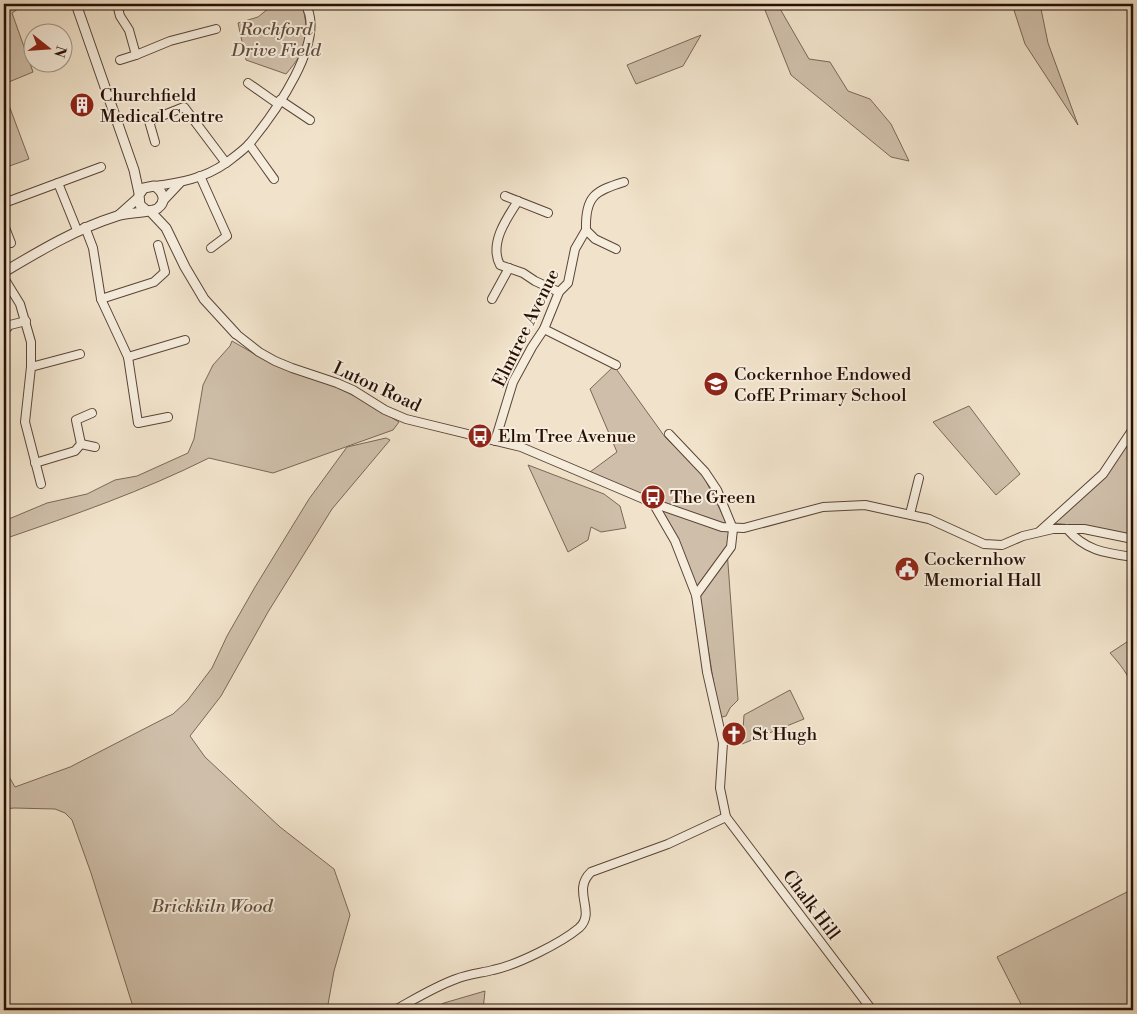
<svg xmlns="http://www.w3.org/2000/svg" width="1137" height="1014" font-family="'Libre Bodoni',serif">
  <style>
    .green { fill: #cfbfaa; stroke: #7b6758 }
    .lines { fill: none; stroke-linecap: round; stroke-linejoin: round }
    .minor-casing { stroke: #5a4437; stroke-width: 10 }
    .tertiary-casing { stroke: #5a4437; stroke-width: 11 }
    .minor { stroke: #f6eddd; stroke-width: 8 }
    .tertiary { stroke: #f6eddd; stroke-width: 9 }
    .labels { text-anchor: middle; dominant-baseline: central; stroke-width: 4; stroke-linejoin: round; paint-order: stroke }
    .park-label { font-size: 18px; font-style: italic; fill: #624d3f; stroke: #f6eddd }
    .poi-label { font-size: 18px; fill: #270f06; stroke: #f6eddd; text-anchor: start }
    .street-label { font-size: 18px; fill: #270f06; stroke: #f6eddd }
  </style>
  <rect width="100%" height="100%" fill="#f1e3cb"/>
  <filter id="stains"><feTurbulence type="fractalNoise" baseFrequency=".004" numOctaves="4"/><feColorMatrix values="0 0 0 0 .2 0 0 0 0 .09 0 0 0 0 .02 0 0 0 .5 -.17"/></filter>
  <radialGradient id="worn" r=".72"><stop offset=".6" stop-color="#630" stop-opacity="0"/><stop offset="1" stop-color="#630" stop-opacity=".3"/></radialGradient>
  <g class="green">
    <polygon points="4,4 25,4 12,13 33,72 4,84"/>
    <path d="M 274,4 L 302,4 C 310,37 308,48 286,74 L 246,60 L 238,23 L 258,17 Z"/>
    <polygon points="1012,4 1040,4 1048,43 1078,125 1025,44"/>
    <polygon points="763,5 779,7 809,59 830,62 848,91 870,99 891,124 909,161 891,157 791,75"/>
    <polygon points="701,35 683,66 636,84 627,65"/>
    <polygon points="4,92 29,159 4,168"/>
    <path d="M 232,341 L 265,360 L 291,371 L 331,385 L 363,400 L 399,422 L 393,430 L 273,473 L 209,458 C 143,491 74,515 4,539 L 4,521 L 47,503 L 87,494 L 115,480 L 137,476 L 188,453 L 194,439 L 203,385 L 213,365 L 230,346 Z"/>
    <polygon points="614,366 665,437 703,475 727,524 729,533 727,550 738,700 730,708 726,716 722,717 718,709 701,606 694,581 675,534 665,515 646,496 590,472 617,452 590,389"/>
    <polygon points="969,406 1020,474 996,495 933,422"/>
    <polygon points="386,438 390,440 332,509 268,612 221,696 190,736 205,757 280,827 334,869 350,915 334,971 327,1010 134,1010 91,873 72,820 65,813 55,809 14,808 4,809 4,768 15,787 70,767 173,714 187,701 212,668 227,636 255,587 309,499 347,447"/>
    <polygon points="1130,438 1133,445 1133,536 1090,527 1052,523 1105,476"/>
    <polygon points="528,465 604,494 620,506 626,528 601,532 591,527 588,540 568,552"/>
    <path d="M 1133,638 L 1133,688 C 1128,674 1120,664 1110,653 Z"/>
    <polygon points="790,690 804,719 742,744 744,715"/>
    <polygon points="1133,889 1133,1010 1024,1010 997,957"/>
    <polygon points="485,991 483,1010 430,1010 444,1003"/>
  </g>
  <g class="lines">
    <defs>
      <g id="minor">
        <polyline points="117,4 120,16 129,30 136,55 170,41 216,29"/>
        <polyline points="120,60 136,55"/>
        <polyline points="248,83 278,104"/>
        <polyline points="280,100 310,120"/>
        <polyline points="155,142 149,121 184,107 226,163"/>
        <polyline points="249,144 274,179"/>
        <polyline points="200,176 227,236 211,248"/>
        <polyline points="58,183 77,230"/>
        <path d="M 154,186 C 180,183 205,178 226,163 C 234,157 244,150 250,143 C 273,115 328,40 305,4"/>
        <polyline points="505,196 548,213"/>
        <polyline points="163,201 180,183"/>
        <path d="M 518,201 C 506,219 489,244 500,265 L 523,273 L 535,281 L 559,292"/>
        <polyline points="4,203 101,167"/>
        <polyline points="4,225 11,243"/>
        <polyline points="85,227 93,248 101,299 128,357 138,423 168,417"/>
        <path d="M 616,249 L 595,239 L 586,230 C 585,197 594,191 624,182"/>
        <polyline points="4,278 20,304 31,342 31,367 25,422 41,484"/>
        <polyline points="101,299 154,282 165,272 158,245"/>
        <polyline points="492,299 509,268"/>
        <polyline points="544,329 616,365"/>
        <polyline points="4,331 10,325 26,321"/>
        <polyline points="236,334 259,352 275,361 292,368 337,383 353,390 385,410 406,419 521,447 653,503 722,527 744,528 823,507 865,505 929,519 984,544 1002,545 1023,536 1053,529 1084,529 1133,539"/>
        <polyline points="128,357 185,340"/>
        <polyline points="31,367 80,354"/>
        <polyline points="669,434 705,472 717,490 733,529 731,547 696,595"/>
        <polyline points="495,441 513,382 532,347 544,329 559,292 568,283 575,249 586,230"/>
        <polyline points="81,444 95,447"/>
        <polyline points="35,463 75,451 81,444 76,420 92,413"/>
        <polyline points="653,503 675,541 696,595 707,672 723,743 720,788 726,817 872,1010"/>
        <polyline points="910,514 919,478"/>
        <path d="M 1067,529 C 1086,551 1105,553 1133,557"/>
        <polyline points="1040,531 1103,474 1131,432"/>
        <path d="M 395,1010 C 415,999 434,987 456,979 C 469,974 481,973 493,970 C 517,965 561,943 579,928 C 597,912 571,891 591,872 L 668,844 L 726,817"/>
      </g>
      <g id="tertiary">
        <polyline points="76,4 134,170 139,193"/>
        <polyline points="150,211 166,228 185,267 204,299 236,334"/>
        <polyline points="119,215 138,198"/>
        <path d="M 4,272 C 41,250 76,229 117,216 C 126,213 154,212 158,208 C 167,201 163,191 154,186 L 144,188 L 139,195 L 140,205 L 146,210"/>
      </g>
    </defs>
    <use href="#minor" class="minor-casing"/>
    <use href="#tertiary" class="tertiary-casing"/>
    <use href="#minor" class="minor"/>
    <use href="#tertiary" class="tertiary"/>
  </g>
  <defs>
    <symbol id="building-disc" viewBox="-11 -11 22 22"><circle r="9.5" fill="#8f2418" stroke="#f6eddd"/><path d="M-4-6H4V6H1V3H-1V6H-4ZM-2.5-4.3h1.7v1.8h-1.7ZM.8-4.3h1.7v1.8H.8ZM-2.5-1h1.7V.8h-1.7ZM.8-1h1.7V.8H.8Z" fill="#fff"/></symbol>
    <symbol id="school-disc" viewBox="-11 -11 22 22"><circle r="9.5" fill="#8f2418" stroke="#f6eddd"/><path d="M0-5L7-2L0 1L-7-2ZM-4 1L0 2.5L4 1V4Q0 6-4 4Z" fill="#fff"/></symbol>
    <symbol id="bus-disc" viewBox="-11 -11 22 22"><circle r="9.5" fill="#8f2418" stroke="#f6eddd"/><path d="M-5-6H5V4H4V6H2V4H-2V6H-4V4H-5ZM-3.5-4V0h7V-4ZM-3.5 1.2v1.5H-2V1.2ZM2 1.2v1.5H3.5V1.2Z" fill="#fff"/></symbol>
    <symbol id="civic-disc" viewBox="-11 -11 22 22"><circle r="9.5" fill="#8f2418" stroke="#f6eddd"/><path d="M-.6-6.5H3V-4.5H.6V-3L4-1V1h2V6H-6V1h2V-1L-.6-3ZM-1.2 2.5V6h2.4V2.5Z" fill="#fff"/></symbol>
    <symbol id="church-disc" viewBox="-11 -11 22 22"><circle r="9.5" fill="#8f2418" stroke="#f6eddd"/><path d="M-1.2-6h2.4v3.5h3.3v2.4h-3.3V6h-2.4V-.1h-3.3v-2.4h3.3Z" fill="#fff"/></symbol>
  </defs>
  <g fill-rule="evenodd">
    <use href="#building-disc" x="68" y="91" width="28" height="28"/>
    <use href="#school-disc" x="702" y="370" width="28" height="28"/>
    <use href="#bus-disc" x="466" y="422" width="28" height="28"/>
    <use href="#bus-disc" x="639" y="483" width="28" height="28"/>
    <use href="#civic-disc" x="893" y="555" width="28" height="28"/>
    <use href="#church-disc" x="720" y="720" width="28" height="28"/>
  </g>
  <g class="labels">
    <g class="park-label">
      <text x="276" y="29">Rochford<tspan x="276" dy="21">Drive Field</tspan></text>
      <text x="212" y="906">Brickkiln Wood</text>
    </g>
    <g class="poi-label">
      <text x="100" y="95">Churchfield<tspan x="100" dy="21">Medical Centre</tspan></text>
      <text x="734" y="374">Cockernhoe Endowed<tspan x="734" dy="21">CofE Primary School</tspan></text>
      <text x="498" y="436">Elm Tree Avenue</text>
      <text x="670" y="497">The Green</text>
      <text x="924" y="559">Cockernhow<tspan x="924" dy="21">Memorial Hall</tspan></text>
      <text x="752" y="734">St Hugh</text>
    </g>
    <g class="street-label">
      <text transform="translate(526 328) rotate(-64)">Elmtree Avenue</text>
      <text transform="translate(377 387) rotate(25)">Luton Road</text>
      <text transform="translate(811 905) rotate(53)">Chalk Hill</text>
    </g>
  </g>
  <rect width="1137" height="1014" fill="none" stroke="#f1e3cb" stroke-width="20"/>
  <rect x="5" y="5" width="1127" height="1004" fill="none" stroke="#270f06" stroke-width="2.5"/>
  <rect x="10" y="10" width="1117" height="994" fill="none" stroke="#270f06"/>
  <g transform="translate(48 48) rotate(107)"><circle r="24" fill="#f6eddd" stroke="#a39487"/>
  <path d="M0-4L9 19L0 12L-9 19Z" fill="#8f2418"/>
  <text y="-8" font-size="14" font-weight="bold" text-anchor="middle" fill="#270f06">N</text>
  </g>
  <rect width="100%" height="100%" filter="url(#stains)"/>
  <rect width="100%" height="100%" fill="url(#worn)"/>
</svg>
